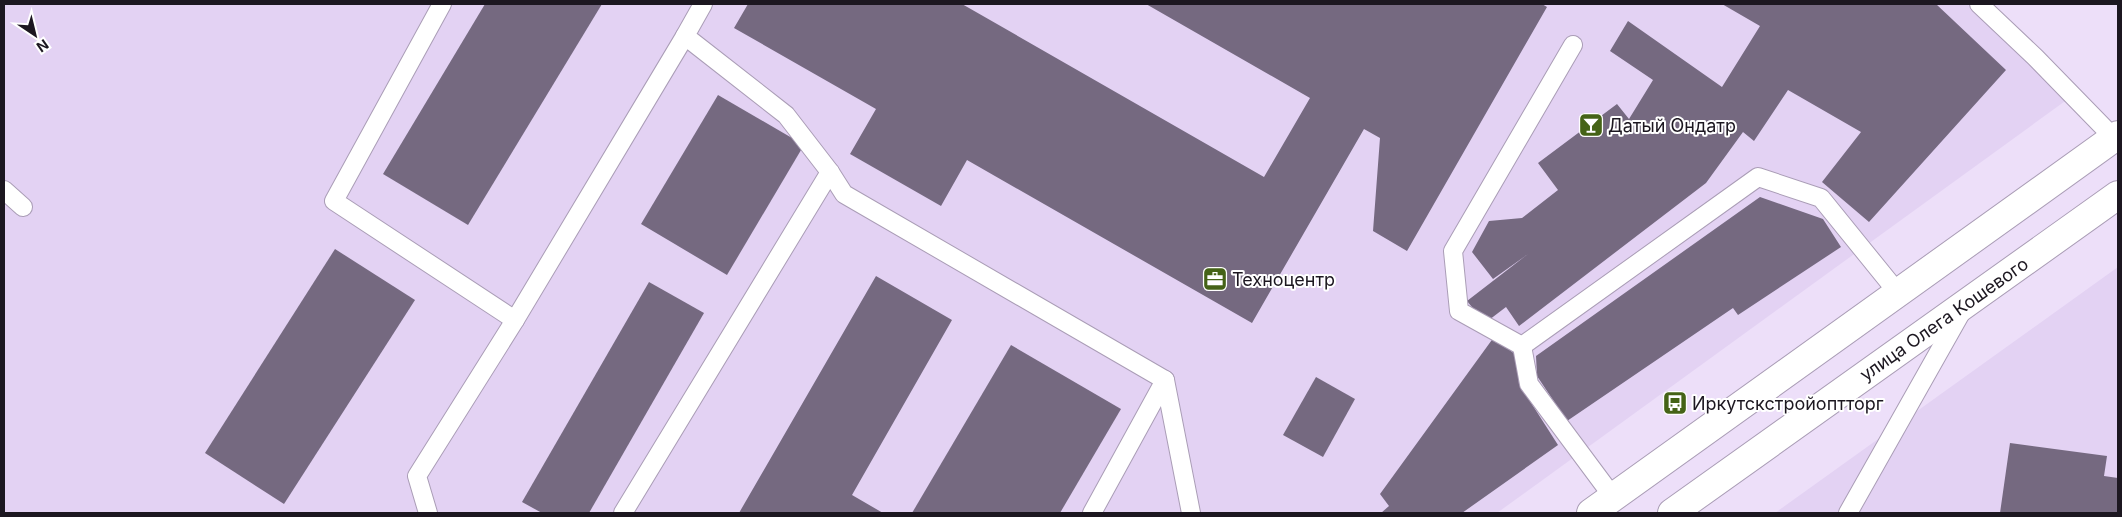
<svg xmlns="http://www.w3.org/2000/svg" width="2122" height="517" font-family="Inter,sans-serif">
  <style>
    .built { fill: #e3d2f3 }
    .building { fill: #756980 }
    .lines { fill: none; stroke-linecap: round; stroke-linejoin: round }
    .lane-casing { stroke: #aa9db6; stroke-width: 20 }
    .primary-casing { stroke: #aa9db6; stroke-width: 30 }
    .lane { stroke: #fff; stroke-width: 18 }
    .primary { stroke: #fff; stroke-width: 28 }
    .labels { text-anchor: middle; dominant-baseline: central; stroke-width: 4; stroke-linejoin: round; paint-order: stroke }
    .poi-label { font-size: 18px; fill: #1c1720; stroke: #fff; text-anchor: start }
    .street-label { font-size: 18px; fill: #1c1720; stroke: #fff }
  </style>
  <rect width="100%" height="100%" fill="#eddff9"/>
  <g class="built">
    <polygon points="4,4 1967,4 2068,99 1497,513 4,513"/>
    <polygon points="2118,267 2118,513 1775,513"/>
  </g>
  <g class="building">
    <polygon points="485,4 602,4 468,225 383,174"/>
    <polygon points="748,4 962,4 1264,177 1310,98 1146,4 1542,4 1547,7 1407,251 1373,231 1380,138 1364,129 1252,323 967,160 941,206 850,154 876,109 734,28"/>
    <polygon points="1722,4 1936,4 2006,70 1869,222 1822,182 1861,132 1788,90 1754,141 1743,132 1706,183 1519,326 1506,307 1485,323 1467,301 1528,254 1493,279 1472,252 1489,221 1522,218 1558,190 1538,163 1617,104 1629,119 1653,80 1610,51 1628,21 1722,87 1760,26"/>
    <polygon points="718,95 804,145 727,275 641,224"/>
    <polygon points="1760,197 1823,219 1841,247 1738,315 1733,308 1567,421 1537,376 1536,356"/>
    <polygon points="335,249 415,300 284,504 205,453"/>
    <polygon points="876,276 952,320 852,495 883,513 739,513"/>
    <polygon points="649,282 704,313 589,513 542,513 522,502"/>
    <polygon points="1494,337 1517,356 1519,384 1558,445 1462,513 1381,513 1389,506 1380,494"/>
    <polygon points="1011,345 1121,409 1060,513 912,513"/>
    <polygon points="1316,377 1355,399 1323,457 1283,435"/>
    <polygon points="2010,443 2107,456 2104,476 2118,478 2118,513 2000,513"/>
  </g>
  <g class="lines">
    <defs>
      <g id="lane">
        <polyline points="442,4 334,201 515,320"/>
        <polyline points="703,4 685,36 786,115 830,172 844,194 1165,380 1191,513"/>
        <polyline points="1979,4 2035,57 2114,138"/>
        <polyline points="4,190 23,207"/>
        <polyline points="1522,346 1459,311 1453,251 1573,45"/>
        <polyline points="1613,497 1529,384 1522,346 1758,177 1821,198 1898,293"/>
        <polyline points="428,513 417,476 515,320 685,36"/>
        <polyline points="623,513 830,172"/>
        <polyline points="1092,513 1165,380"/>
        <polyline points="1848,513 1962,311"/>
      </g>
      <g id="primary">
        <polyline points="1591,513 2118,135"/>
        <polyline points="1672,513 2118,195"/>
      </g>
    </defs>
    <use href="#lane" class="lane-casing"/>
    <use href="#primary" class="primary-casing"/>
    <use href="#lane" class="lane"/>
    <use href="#primary" class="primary"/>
  </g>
  <defs>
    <symbol id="bar-square" viewBox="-11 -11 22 22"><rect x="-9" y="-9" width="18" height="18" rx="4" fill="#456317" stroke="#fff"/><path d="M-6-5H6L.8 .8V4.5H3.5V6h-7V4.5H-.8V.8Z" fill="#fff"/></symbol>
    <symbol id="office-square" viewBox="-11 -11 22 22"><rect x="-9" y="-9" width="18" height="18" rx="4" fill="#456317" stroke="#fff"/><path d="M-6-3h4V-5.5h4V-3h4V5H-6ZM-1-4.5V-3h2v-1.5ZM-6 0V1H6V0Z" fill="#fff"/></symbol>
    <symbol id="bus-square" viewBox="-11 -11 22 22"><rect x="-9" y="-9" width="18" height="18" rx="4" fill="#456317" stroke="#fff"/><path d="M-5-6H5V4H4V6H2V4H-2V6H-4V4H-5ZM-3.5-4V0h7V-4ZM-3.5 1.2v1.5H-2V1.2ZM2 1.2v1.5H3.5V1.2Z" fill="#fff"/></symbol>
  </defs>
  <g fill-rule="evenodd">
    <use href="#bar-square" x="1577" y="111" width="28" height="28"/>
    <use href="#office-square" x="1201" y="265" width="28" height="28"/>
    <use href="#bus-square" x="1661" y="389" width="28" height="28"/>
  </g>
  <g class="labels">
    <g class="poi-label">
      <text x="1608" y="125">Датый Ондатр</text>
      <text x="1232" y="279">Техноцентр</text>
      <text x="1692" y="403">Иркутскстройоптторг</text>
    </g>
    <g class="street-label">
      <text transform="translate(1944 319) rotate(-35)">улица Олега Кошевого</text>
    </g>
  </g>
  <rect width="2122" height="517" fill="none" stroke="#1c1720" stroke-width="10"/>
  <g transform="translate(35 35) rotate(145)" stroke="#ffffff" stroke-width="4" paint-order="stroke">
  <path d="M0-4L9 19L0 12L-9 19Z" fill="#1c1720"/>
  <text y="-8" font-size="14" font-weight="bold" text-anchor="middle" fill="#1c1720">N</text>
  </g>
</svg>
